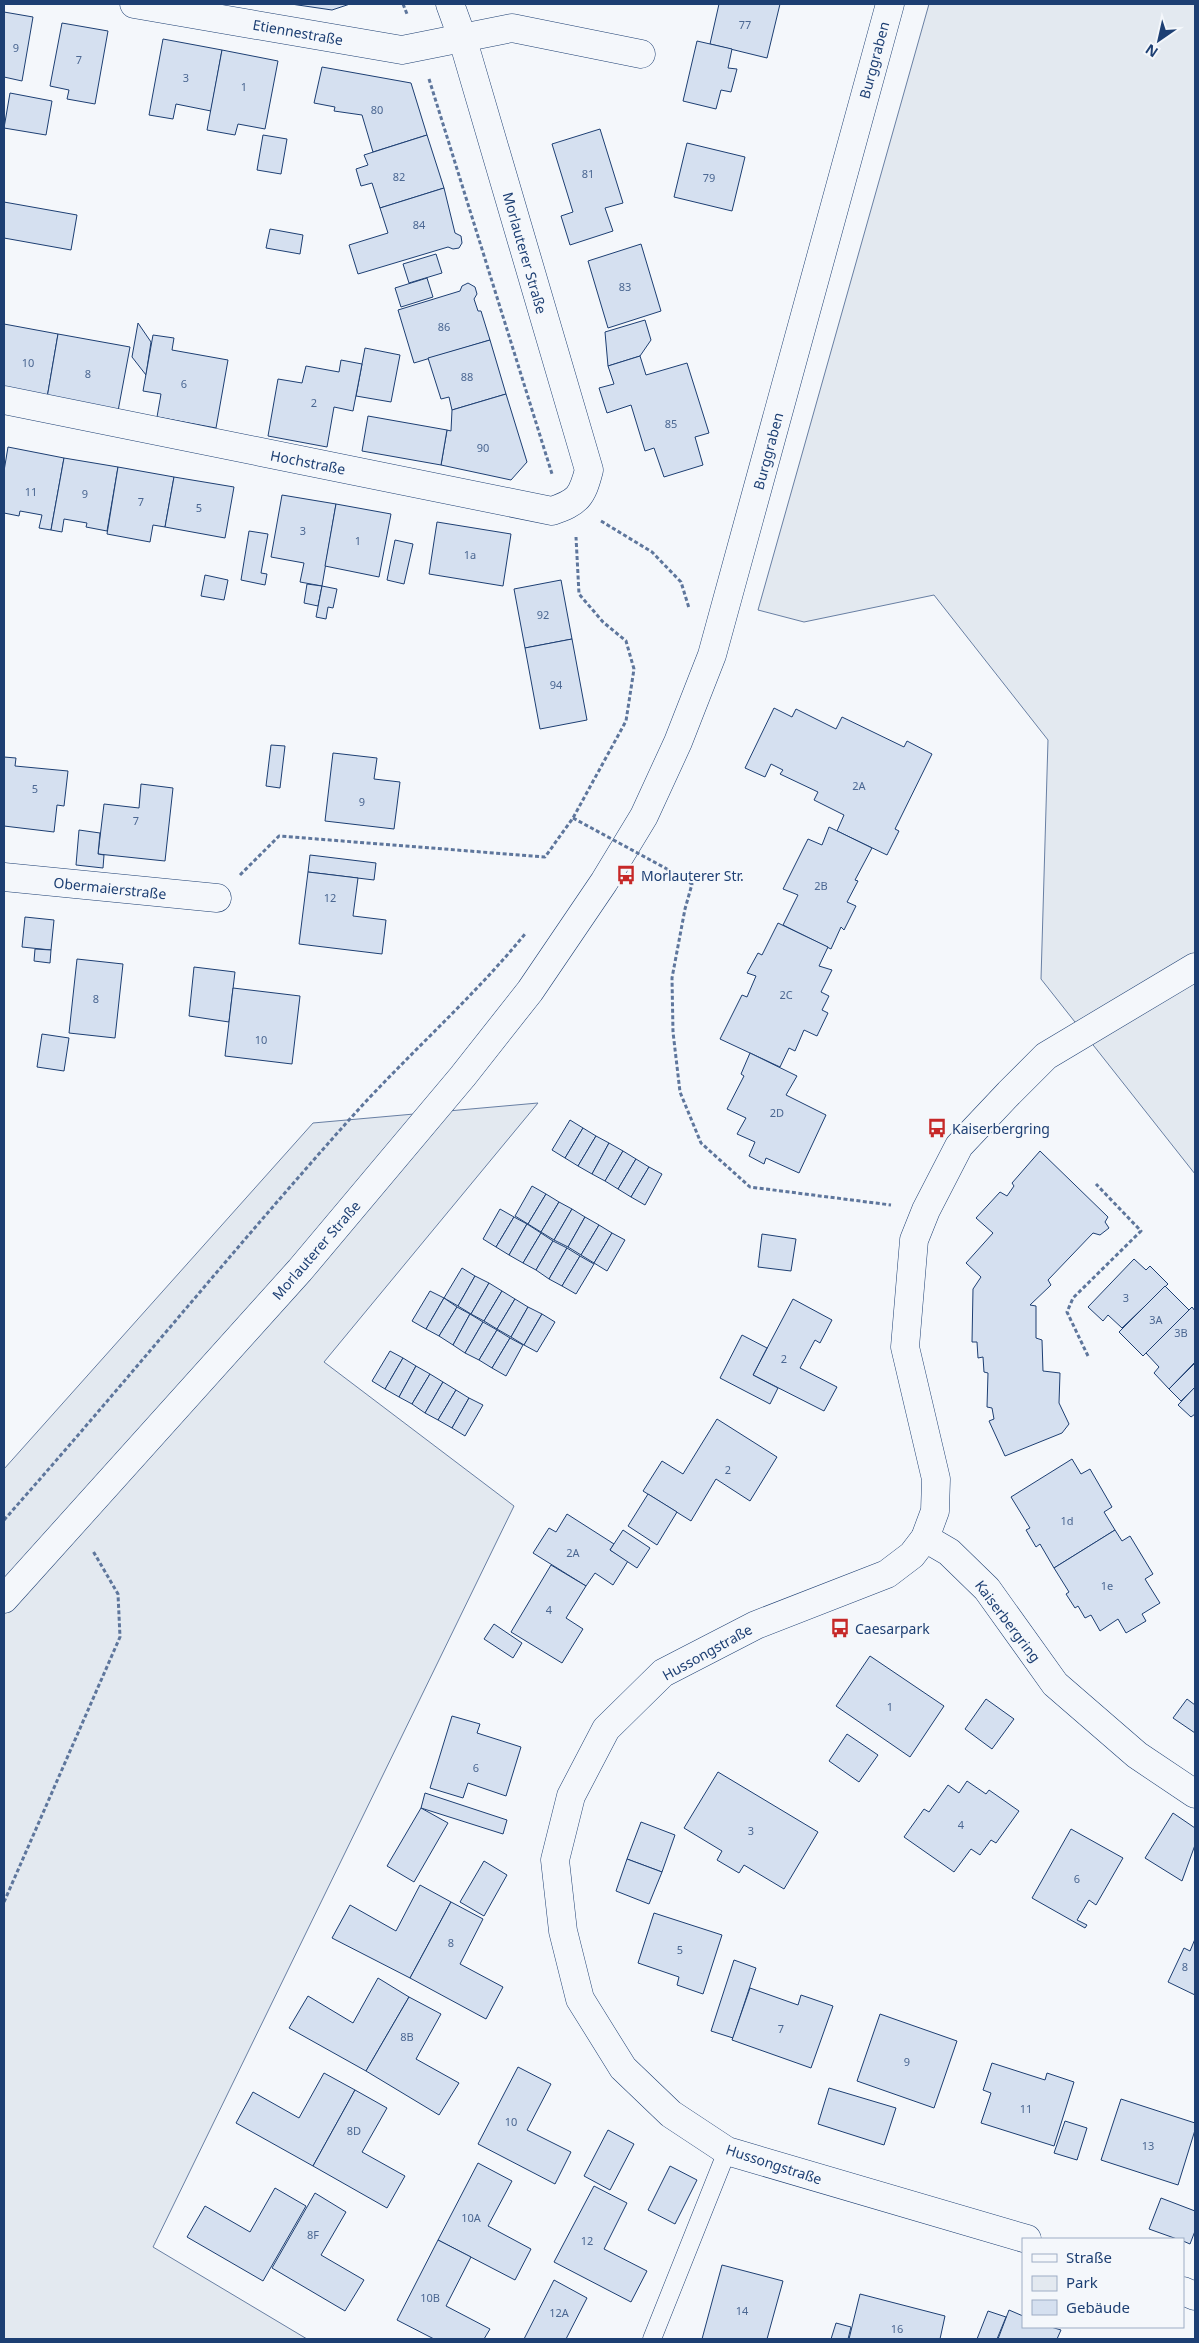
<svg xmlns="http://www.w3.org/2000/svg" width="1199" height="2343" font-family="'Noto Sans',sans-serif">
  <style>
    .green { fill: #e3e9f0; stroke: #687fa3 }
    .building { fill: #d5e0f0; stroke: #1d3f73 }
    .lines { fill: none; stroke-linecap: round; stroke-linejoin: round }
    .service-casing { stroke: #1d3f73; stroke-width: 19 }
    .minor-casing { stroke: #1d3f73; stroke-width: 29 }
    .tertiary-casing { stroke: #1d3f73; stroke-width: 29 }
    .path { stroke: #5e769c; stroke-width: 3; stroke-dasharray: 4 2.5; stroke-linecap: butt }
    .service { stroke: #f4f7fb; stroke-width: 18 }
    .minor { stroke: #f4f7fb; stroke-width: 28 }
    .tertiary { stroke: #f4f7fb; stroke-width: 28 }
    .path-bridge { stroke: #5e769c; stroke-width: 3; stroke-dasharray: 4 2.5; stroke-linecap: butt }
    .labels { text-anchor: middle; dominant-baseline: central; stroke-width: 4; stroke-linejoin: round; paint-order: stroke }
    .number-label { font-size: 11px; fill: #4b6792 }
    .street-label { font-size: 14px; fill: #1d3f73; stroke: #f4f7fb }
    .poi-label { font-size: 14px; fill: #1d3f73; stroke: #f4f7fb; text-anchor: start }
  </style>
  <rect width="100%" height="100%" fill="#f4f7fb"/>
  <g class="green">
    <polygon points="929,4 1195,4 1195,1174 1041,979 1048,740 934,595 804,622 758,610"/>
    <polygon points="538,1103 324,1362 514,1506 153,2247 307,2339 4,2339 4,1469 313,1123"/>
  </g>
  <g class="building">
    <polygon points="291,4 350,4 332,10"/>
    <polygon points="719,4 780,4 767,58 710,44"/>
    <polygon points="4,12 33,17 22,81 4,77"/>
    <polygon points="62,23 108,31 95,104 67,99 69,90 50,86"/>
    <polygon points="163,39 222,50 211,111 176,104 173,119 149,115"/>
    <polygon points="697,41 732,49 728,68 737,69 731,92 721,90 716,109 683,101"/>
    <polygon points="222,50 278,61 265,129 238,124 235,135 207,130"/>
    <polygon points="322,67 411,83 427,135 373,152 362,115 334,111 335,107 314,103"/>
    <polygon points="10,93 52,101 46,135 4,128"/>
    <polygon points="600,129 623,203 605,208 613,231 570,245 561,216 573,212 552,144"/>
    <polygon points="263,135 287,139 281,174 257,170"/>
    <polygon points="427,135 444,188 380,208 372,183 361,186 356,169 368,165 364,155"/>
    <polygon points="687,143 745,157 732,211 674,197"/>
    <polygon points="444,188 455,233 461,236 462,243 459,248 453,249 448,247 358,274 349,245 388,233 380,208"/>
    <polygon points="4,202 77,215 71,250 4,238"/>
    <polygon points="270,229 303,235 300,254 266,248"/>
    <polygon points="641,244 661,311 608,328 588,261"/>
    <polygon points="436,254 442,273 409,283 403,264"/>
    <polygon points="427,278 433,297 401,307 395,288"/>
    <polygon points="468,283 475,287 477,294 474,299 478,311 481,311 490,340 414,363 398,310 460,291 462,286"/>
    <polygon points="645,320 651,340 640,356 608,366 605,332"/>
    <polygon points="138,323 151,342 146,375 132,357"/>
    <polygon points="4,324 58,334 47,398 4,391"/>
    <polygon points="58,334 130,347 118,411 47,398"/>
    <polygon points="153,335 174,338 172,350 228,360 216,428 157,417 161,394 143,391"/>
    <polygon points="490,340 506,394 452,410 449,397 441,399 428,358"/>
    <polygon points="365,348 400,355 391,402 356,396"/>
    <polygon points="640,356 646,375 687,363 709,433 695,437 703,465 664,477 654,448 645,451 631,405 607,413 599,388 614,384 608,366"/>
    <polygon points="341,360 362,364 353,411 334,407 327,447 268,436 278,379 302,383 306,366 339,372"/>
    <polygon points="506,394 527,462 511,480 441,465 447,430 451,431 452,410"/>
    <polygon points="368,416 447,430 441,465 362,451"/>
    <polygon points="8,447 64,458 51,530 39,528 42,515 20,511 19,516 4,513 4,471"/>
    <polygon points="64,458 118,467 107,531 86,527 87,523 64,519 62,532 51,530"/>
    <polygon points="118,467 174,477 165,527 153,525 150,542 107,534"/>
    <polygon points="174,477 234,487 225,538 165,527"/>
    <polygon points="282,495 336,504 322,586 300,582 304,563 271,557"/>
    <polygon points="336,504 391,514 379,577 325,566"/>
    <polygon points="437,522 511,534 503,586 429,574"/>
    <polygon points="249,531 268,534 261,573 267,574 265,585 241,580"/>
    <polygon points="395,540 413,544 404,584 387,580"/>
    <polygon points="205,575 228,580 224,600 201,596"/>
    <polygon points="561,580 572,639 525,648 514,589"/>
    <polygon points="307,584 322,586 318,606 304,603"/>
    <polygon points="322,586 337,589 333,608 328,607 326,619 316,617"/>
    <polygon points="572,639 587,720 540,729 525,648"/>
    <polygon points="774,708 792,717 796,709 836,729 842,717 904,747 907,741 932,754 895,829 899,831 887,855 837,831 844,815 814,800 818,792 780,774 783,770 771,764 765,777 745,768"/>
    <polygon points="271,745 285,746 280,788 266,786"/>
    <polygon points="333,753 377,758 374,779 400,782 394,829 325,821"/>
    <polygon points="4,757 16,758 15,766 68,771 64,806 57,805 54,832 4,826"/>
    <polygon points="141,784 173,788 165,861 98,854 104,804 139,808"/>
    <polygon points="829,827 872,848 855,880 858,881 847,902 856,906 844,930 841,927 831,949 783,925 798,895 783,889 808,839 822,845"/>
    <polygon points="79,830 100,833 98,854 104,855 103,868 76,865"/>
    <polygon points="310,855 376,863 374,880 308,872"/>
    <polygon points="308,872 358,878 353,916 386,920 382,954 299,944"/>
    <polygon points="25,917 54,920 51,950 22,947"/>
    <polygon points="778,923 828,947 819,966 832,970 821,992 829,996 822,1010 828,1013 817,1036 804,1030 795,1051 789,1048 780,1067 720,1039 742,995 747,997 756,976 747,973 758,953 762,955"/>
    <polygon points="35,949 51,950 50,963 34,961"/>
    <polygon points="77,959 123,964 115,1038 69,1033"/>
    <polygon points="194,967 235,972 229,1022 189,1016"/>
    <polygon points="233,988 300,996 292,1064 225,1056"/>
    <polygon points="42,1034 69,1038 64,1071 37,1067"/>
    <polygon points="750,1053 797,1076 786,1095 826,1115 799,1173 766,1158 764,1164 749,1156 755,1142 737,1134 746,1118 727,1109 744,1076 741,1074"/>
    <polygon points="570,1120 583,1128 565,1158 552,1150"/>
    <polygon points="583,1128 596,1136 578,1166 565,1158"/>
    <polygon points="596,1136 609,1143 592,1174 578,1166"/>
    <polygon points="609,1143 623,1151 605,1181 592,1174"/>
    <polygon points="623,1151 636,1159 618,1189 605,1181"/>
    <polygon points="1040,1151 1108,1217 1105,1222 1109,1228 1100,1235 1093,1233 1048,1280 1051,1285 1030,1305 1036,1306 1036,1338 1042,1340 1043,1371 1060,1373 1059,1403 1069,1424 1062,1433 1005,1456 989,1421 994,1419 992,1408 987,1407 988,1373 984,1372 983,1357 978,1358 977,1342 972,1342 973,1289 981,1277 966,1263 993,1233 976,1218 1000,1192 1007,1196 1014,1186 1012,1183"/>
    <polygon points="636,1159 649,1167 631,1197 618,1189"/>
    <polygon points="649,1167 662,1174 645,1205 631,1197"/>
    <polygon points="532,1186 546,1194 528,1224 515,1216"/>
    <polygon points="546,1194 559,1202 541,1232 528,1224"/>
    <polygon points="559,1202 572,1209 554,1240 541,1232"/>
    <polygon points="500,1209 514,1217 496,1247 483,1239"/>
    <polygon points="572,1209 585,1217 568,1247 554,1240"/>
    <polygon points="514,1217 527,1224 509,1255 496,1247"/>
    <polygon points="585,1217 599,1225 581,1255 568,1247"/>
    <polygon points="527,1224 541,1233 523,1263 509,1255"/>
    <polygon points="599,1225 612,1233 594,1263 581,1255"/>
    <polygon points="541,1233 553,1241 536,1270 523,1263"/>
    <polygon points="612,1233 625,1240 607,1271 594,1263"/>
    <polygon points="762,1234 796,1239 791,1271 758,1267"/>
    <polygon points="553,1241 567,1248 549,1279 536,1270"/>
    <polygon points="567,1248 580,1256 562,1286 549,1279"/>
    <polygon points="580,1256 594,1264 576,1294 562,1286"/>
    <polygon points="1134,1259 1146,1270 1150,1266 1168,1284 1122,1328 1108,1315 1103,1321 1088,1307"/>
    <polygon points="462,1268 475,1276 458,1306 444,1298"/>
    <polygon points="475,1276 489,1283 471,1314 458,1306"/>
    <polygon points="489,1283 502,1291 484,1321 471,1314"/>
    <polygon points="1165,1286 1189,1310 1143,1356 1119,1332"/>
    <polygon points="430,1291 444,1298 426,1329 412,1321"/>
    <polygon points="502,1291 515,1299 497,1329 484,1321"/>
    <polygon points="444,1298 457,1307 439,1336 426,1329"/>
    <polygon points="515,1299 528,1307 511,1337 497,1329"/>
    <polygon points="793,1299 832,1320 820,1343 815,1340 800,1368 837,1387 824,1411 753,1375"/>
    <polygon points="457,1307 470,1314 453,1345 439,1336"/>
    <polygon points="528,1307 542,1314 524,1345 511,1337"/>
    <polygon points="1192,1307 1195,1311 1195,1362 1169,1389 1154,1373 1159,1367 1146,1353"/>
    <polygon points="470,1314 483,1322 465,1353 453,1345"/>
    <polygon points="542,1314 555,1322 537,1352 524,1345"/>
    <polygon points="483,1322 497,1330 479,1360 465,1353"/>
    <polygon points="497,1330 510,1338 492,1368 479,1360"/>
    <polygon points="742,1335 767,1348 753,1375 778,1388 770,1404 720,1378"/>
    <polygon points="510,1338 523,1345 506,1376 492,1368"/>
    <polygon points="390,1351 403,1358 385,1389 372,1381"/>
    <polygon points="403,1358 416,1366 399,1397 385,1389"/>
    <polygon points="1195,1363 1195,1387 1181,1401 1169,1389"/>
    <polygon points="416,1366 430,1374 412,1404 399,1397"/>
    <polygon points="430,1374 443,1382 425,1413 412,1404"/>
    <polygon points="443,1382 456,1390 438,1420 425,1413"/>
    <polygon points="1195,1387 1195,1414 1191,1417 1178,1405"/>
    <polygon points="456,1390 469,1398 452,1428 438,1420"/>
    <polygon points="469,1398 483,1405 465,1436 452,1428"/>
    <polygon points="717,1419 777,1457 750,1501 716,1479 691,1521 643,1491 662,1461 683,1474"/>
    <polygon points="1072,1459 1081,1474 1090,1469 1112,1507 1104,1512 1115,1530 1054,1568 1040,1544 1036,1547 1026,1530 1030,1528 1011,1497"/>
    <polygon points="648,1494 677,1512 657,1545 628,1526"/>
    <polygon points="567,1514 614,1544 610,1550 628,1561 613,1585 595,1573 586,1586 533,1553 549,1528 556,1532"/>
    <polygon points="623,1530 650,1548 637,1568 610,1550"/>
    <polygon points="1115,1530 1122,1541 1130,1536 1153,1574 1145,1579 1160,1603 1142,1614 1146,1621 1126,1633 1118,1619 1100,1631 1091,1615 1085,1618 1078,1606 1075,1608 1066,1594 1069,1592 1054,1568"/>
    <polygon points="551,1565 586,1586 566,1618 583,1629 562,1663 511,1632"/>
    <polygon points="494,1624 522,1643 513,1658 484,1639"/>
    <polygon points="870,1656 944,1706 910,1757 836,1706"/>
    <polygon points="986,1699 1014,1719 992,1749 965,1729"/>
    <polygon points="1187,1699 1195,1705 1195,1733 1173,1718"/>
    <polygon points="452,1716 480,1724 477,1733 521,1747 506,1796 468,1783 463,1798 430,1788"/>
    <polygon points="847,1734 878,1755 859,1782 829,1761"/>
    <polygon points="718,1772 818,1832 784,1889 744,1865 739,1873 717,1860 722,1851 684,1828"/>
    <polygon points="967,1781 986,1794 989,1790 1019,1811 996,1843 991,1840 980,1855 971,1849 954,1872 904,1837 924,1809 929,1812 948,1785 959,1793"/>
    <polygon points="425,1793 507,1820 503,1834 421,1808"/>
    <polygon points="421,1808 448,1823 414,1882 387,1866"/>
    <polygon points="1173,1813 1195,1828 1195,1845 1182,1881 1145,1858"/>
    <polygon points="641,1822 675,1835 662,1872 627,1859"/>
    <polygon points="1071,1829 1123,1858 1096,1905 1089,1900 1077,1920 1087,1925 1085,1928 1032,1898"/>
    <polygon points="627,1859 662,1872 649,1904 616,1891"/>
    <polygon points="484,1861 507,1875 484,1916 460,1902"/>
    <polygon points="420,1885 451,1902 410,1978 332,1938 350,1905 396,1931"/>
    <polygon points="451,1902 483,1919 460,1964 503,1987 486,2019 410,1978"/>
    <polygon points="654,1913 722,1935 703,1994 677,1985 679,1977 638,1963"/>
    <polygon points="1195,1939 1195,1995 1168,1982 1184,1948 1190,1951"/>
    <polygon points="734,1960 756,1968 733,2038 711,2031"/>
    <polygon points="378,1978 409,1997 366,2071 289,2028 308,1996 353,2023"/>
    <polygon points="750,1988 798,2005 801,1995 833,2006 811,2068 732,2040"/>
    <polygon points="409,1997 441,2014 416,2059 459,2083 439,2115 366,2071"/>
    <polygon points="880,2014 957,2041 934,2108 857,2081"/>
    <polygon points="992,2063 1045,2080 1047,2073 1074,2082 1054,2146 981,2123 991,2093 983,2090"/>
    <polygon points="518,2067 551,2084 527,2130 571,2152 555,2184 478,2144"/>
    <polygon points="324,2073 355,2090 313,2166 236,2123 253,2092 299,2118"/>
    <polygon points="829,2088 896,2108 884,2145 818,2124"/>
    <polygon points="355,2090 387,2108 362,2152 405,2176 387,2208 313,2166"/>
    <polygon points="1121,2099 1195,2123 1195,2130 1178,2185 1101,2160"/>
    <polygon points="1065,2121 1087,2128 1077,2160 1054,2153"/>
    <polygon points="608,2130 634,2144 610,2190 584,2176"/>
    <polygon points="478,2163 512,2181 488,2226 531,2249 515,2280 438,2240"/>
    <polygon points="670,2166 697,2180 675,2224 648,2210"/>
    <polygon points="594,2186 627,2203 604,2249 647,2271 631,2302 554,2262"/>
    <polygon points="275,2188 306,2206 263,2281 187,2237 205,2206 250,2232"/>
    <polygon points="315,2193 346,2212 321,2255 364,2280 345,2311 272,2268"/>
    <polygon points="1161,2198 1195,2211 1195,2231 1190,2244 1183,2241 1183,2239 1177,2239 1149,2229"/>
    <polygon points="438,2240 471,2257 446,2306 490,2329 484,2339 434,2339 397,2320"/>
    <polygon points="722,2265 783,2281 767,2339 702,2339"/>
    <polygon points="554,2280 587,2298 566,2339 524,2339"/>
    <polygon points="860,2294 945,2316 940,2339 849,2339"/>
    <polygon points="1009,2310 1023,2316 1023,2327 1051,2327 1061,2330 1057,2339 998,2339"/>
    <polygon points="988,2311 1006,2317 997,2339 977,2339"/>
    <polygon points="836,2323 851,2327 848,2339 831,2339"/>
  </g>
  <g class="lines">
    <defs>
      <polyline id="service" points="652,2339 727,2151"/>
      <g id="minor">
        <polyline points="134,4 402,50 512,28 641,54"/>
        <path d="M 4,400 L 552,511 C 578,502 582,497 589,470 L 462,37 L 450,4"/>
        <polyline points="4,877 217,898"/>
        <polyline points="925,1538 949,1552 987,1589 1055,1684 1137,1755 1195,1794"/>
        <polyline points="1027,2239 727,2151 671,2114 623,2068 580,1999 563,1931 555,1860 571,1796 606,1729 663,1673 756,1625 887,1574 912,1555 925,1538 935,1511 936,1479 905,1347 914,1240 926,1210 959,1146 1009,1093 1046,1056 1195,967"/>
        <polyline points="1183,2291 1195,2296"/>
      </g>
      <polyline id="tertiary" points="4,1599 300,1270 463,1076 530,991 604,882 644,816 678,742 712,655 890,4"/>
    </defs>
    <use href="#service" class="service-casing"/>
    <use href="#minor" class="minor-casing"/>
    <use href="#tertiary" class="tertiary-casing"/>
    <g class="path">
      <polyline points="403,4 407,14"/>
      <polyline points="429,79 552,474"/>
      <polyline points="601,521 652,552 681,582 689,608"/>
      <polyline points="667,869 692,884 685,909 672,978 673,1032 680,1092 701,1143 750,1187 891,1205"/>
      <polyline points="240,875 279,836 545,857 573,818 626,721 634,669 626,641 603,622 579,594 576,537"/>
      <polyline points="1088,1356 1067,1312 1073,1298 1141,1231 1096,1184"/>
      <path d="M 4,1520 C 121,1388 232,1251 349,1120 C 406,1056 471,1000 525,934"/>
      <polyline points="4,1902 120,1637 118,1594 93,1551"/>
    </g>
    <use href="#service" class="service"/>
    <use href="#minor" class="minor"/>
    <use href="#tertiary" class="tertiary"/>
    <polyline class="path-bridge" points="573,818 667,869"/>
  </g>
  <defs>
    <symbol id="bus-bare" viewBox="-9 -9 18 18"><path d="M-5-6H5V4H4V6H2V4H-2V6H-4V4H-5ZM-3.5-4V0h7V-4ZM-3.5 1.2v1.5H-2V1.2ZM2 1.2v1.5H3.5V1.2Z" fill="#c62828" stroke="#f4f7fb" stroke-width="2.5" paint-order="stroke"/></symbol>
  </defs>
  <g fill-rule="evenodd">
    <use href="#bus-bare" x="612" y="861" width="28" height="28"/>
    <use href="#bus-bare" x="923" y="1114" width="28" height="28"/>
    <use href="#bus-bare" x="826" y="1614" width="28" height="28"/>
  </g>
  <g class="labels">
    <g class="number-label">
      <text x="745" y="24">77</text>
      <text x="16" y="47">9</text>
      <text x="79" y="59">7</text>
      <text x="186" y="77">3</text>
      <text x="244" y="86">1</text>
      <text x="377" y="109">80</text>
      <text x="588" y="173">81</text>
      <text x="399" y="176">82</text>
      <text x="709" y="177">79</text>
      <text x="419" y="224">84</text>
      <text x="625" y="286">83</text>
      <text x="444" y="326">86</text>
      <text x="28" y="362">10</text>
      <text x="88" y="373">8</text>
      <text x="467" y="376">88</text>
      <text x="184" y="383">6</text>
      <text x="314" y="402">2</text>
      <text x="671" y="423">85</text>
      <text x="483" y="447">90</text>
      <text x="31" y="491">11</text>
      <text x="85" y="493">9</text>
      <text x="141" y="501">7</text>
      <text x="199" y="507">5</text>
      <text x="303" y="530">3</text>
      <text x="358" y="540">1</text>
      <text x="470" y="554">1a</text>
      <text x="543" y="614">92</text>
      <text x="556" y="684">94</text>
      <text x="859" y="785">2A</text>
      <text x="35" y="788">5</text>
      <text x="362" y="801">9</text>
      <text x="136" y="820">7</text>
      <text x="821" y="885">2B</text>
      <text x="330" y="897">12</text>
      <text x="786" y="994">2C</text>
      <text x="96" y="998">8</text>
      <text x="261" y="1039">10</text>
      <text x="777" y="1112">2D</text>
      <text x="1126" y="1297">3</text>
      <text x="1156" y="1319">3A</text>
      <text x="1181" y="1332">3B</text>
      <text x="784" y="1358">2</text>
      <text x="728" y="1469">2</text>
      <text x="1067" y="1520">1d</text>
      <text x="573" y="1552">2A</text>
      <text x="1107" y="1585">1e</text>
      <text x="549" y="1609">4</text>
      <text x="890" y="1706">1</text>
      <text x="476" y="1767">6</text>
      <text x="961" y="1824">4</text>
      <text x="751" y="1830">3</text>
      <text x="1077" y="1878">6</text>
      <text x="451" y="1942">8</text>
      <text x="680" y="1949">5</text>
      <text x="1185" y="1966">8</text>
      <text x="781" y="2028">7</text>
      <text x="407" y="2036">8B</text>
      <text x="907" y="2061">9</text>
      <text x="1026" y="2108">11</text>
      <text x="511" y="2121">10</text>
      <text x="354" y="2130">8D</text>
      <text x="1148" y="2145">13</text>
      <text x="471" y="2217">10A</text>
      <text x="313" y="2234">8F</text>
      <text x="587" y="2240">12</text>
      <text x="430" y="2297">10B</text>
      <text x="742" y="2310">14</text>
      <text x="559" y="2312">12A</text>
      <text x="897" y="2328">16</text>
    </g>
    <g class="street-label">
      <text transform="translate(298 32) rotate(10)">Etiennestraße</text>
      <text transform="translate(874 60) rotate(-75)">Burggraben</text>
      <text transform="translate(525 253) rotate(74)">Morlauterer Straße</text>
      <text transform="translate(768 451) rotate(-75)">Burggraben</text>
      <text transform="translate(308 462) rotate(11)">Hochstraße</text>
      <text transform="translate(110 888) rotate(6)">Obermaierstraße</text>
      <text transform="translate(316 1250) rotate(-49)">Morlauterer Straße</text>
      <text transform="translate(1008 1621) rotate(53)">Kaiserbergring</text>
      <text transform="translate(707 1652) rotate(-29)">Hussongstraße</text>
      <text transform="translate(774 2164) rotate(18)">Hussongstraße</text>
    </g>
    <g class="poi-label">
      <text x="641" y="875">Morlauterer Str.</text>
      <text x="952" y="1128">Kaiserbergring</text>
      <text x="855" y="1628">Caesarpark</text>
    </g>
  </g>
  <rect width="1199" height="2343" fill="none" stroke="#1d3f73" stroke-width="10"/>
  <rect x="1022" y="2238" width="162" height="90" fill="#f4f7fb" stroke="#9eadc5"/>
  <rect x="1032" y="2254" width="25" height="8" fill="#f4f7fb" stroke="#9eadc5"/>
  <text x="1066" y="2263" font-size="15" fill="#1d3f73">Straße</text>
  <rect x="1032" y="2276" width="25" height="15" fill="#e3e9f0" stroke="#9eadc5"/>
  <text x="1066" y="2288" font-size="15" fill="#1d3f73">Park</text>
  <rect x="1032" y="2300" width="25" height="15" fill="#d5e0f0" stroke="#9eadc5"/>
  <text x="1066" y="2313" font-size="15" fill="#1d3f73">Gebäude</text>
  <g transform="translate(1159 40) rotate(214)" stroke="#f4f7fb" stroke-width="4" paint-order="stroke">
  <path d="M0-4L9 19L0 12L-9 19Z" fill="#1d3f73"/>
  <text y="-8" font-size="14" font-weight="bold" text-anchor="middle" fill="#1d3f73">N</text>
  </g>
</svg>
